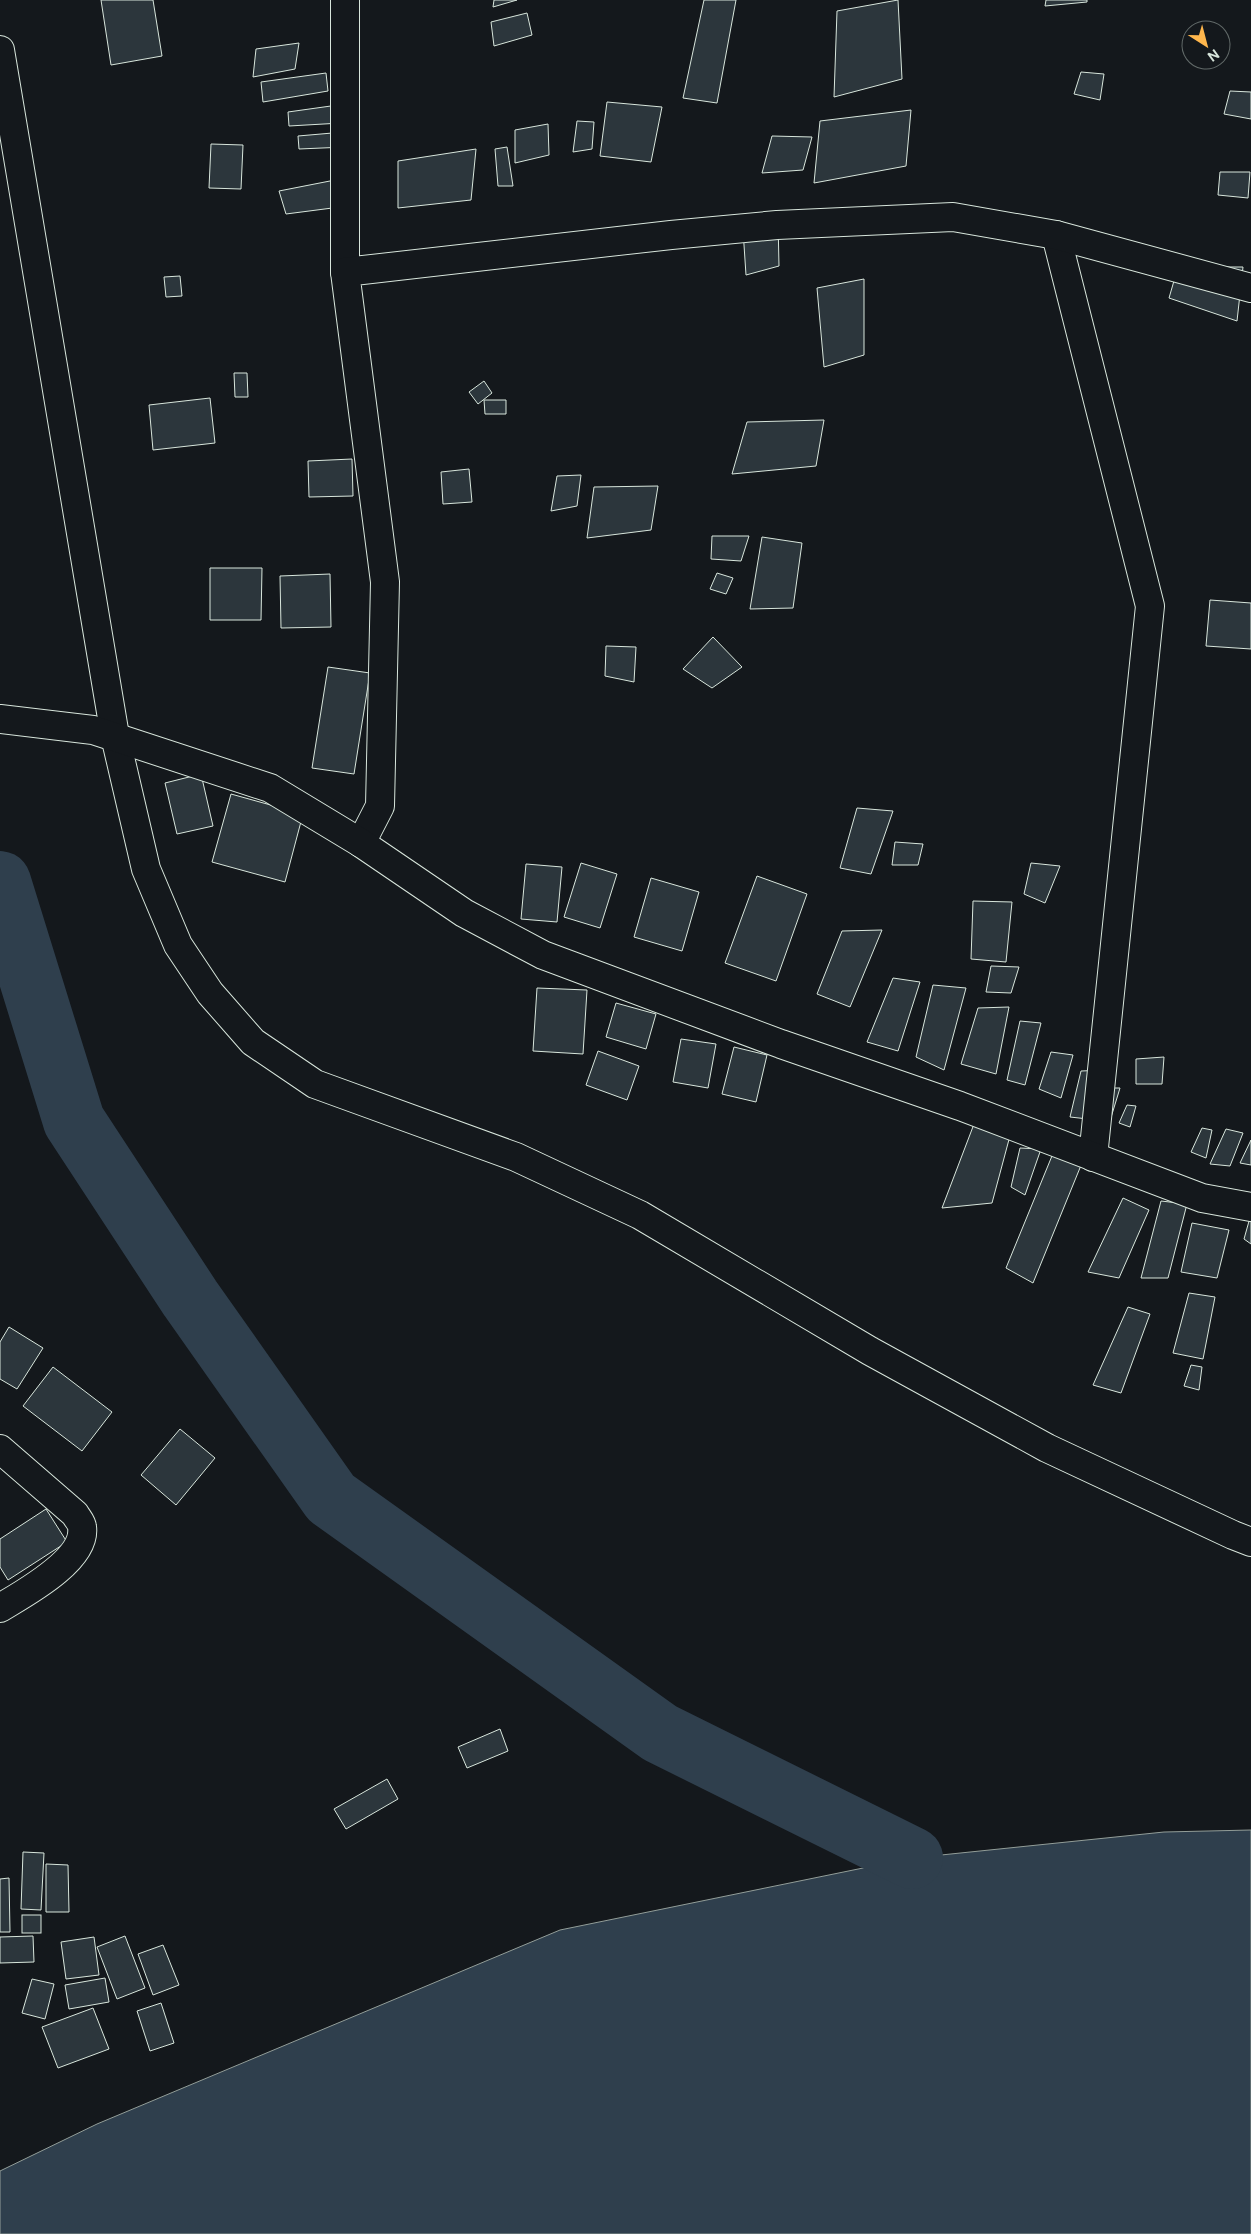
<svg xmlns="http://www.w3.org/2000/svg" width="1251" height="2234" font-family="'DM Sans',sans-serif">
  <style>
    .water { fill: #2f3f4d; stroke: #939e99 }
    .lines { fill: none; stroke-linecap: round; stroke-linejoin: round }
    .river { stroke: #2f3f4d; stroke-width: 62 }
    .building { fill: #2c363c; stroke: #d8e6dc }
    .minor-casing { stroke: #d8e6dc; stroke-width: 30 }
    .secondary-casing { stroke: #d8e6dc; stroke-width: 30 }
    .minor { stroke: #14181c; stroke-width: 28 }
    .secondary { stroke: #14181c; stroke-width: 28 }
  </style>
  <rect width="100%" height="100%" fill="#14181c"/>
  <polygon class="water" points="1251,1830 1251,2234 0,2234 0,2171 97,2124 560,1930 912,1858 1164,1832"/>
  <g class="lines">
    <polyline class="river" points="0,882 74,1121 190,1298 331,1498 660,1733 912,1858"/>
  </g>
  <g class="building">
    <polygon points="101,0 153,0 162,56 111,65"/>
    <polygon points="494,0 517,0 493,7"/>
    <polygon points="704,0 736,0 717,103 683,98"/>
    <polygon points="898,0 902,79 834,97 837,11"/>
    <polygon points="1046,0 1087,0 1087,2 1045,6"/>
    <polygon points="527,13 532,35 494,46 491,22"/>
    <polygon points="299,43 295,69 253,77 256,49"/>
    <polygon points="1081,72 1104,74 1100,100 1074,94"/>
    <polygon points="326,73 328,91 263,102 261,82"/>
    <polygon points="1230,91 1251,92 1251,119 1224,114"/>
    <polygon points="607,102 662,107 651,162 600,156"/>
    <polygon points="338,105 341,123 289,126 288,112"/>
    <polygon points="911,110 906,166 814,183 820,121"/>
    <polygon points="577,121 594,122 592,149 573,152"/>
    <polygon points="548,124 549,155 515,163 515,130"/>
    <polygon points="344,132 345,147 299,149 298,136"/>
    <polygon points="772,136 812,137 803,170 762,173"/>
    <polygon points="211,144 243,145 241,189 209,188"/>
    <polygon points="507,147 513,186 498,186 495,149"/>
    <polygon points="476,149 471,200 398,208 398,161"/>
    <polygon points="1220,172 1250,172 1248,198 1218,195"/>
    <polygon points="335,180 340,207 286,214 279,191"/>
    <polygon points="778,220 779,266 746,275 743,230"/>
    <polygon points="1178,267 1243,267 1237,321 1169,298"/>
    <polygon points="180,276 182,296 166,297 164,277"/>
    <polygon points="864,279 864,355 824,367 817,288"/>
    <polygon points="234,373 247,373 248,397 235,397"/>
    <polygon points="484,381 492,393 478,404 469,392"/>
    <polygon points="210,398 215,443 153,450 149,405"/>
    <polygon points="484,400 506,400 506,414 485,414"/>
    <polygon points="824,420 816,466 732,474 747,422"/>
    <polygon points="352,459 353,496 309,497 308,461"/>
    <polygon points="469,469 472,502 443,504 441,472"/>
    <polygon points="581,475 577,506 551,511 557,476"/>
    <polygon points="658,486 651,530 587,538 594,487"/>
    <polygon points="712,536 749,536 741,561 711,559"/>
    <polygon points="762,537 802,543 793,608 750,609"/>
    <polygon points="210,568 262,568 261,620 210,620"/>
    <polygon points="717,573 733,578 726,594 710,589"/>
    <polygon points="330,574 331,627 281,628 280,576"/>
    <polygon points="1210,600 1251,603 1251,649 1206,646"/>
    <polygon points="713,637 742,667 712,688 683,669"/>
    <polygon points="606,646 636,647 634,682 605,676"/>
    <polygon points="328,667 370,673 354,774 312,768"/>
    <polygon points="201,774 213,826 177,834 165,783"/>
    <polygon points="231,794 303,814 285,882 212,862"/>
    <polygon points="857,808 893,811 871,874 840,868"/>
    <polygon points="895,842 923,844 918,865 892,865"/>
    <polygon points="581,863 617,874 600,928 564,917"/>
    <polygon points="1031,863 1060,866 1045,903 1024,894"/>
    <polygon points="526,864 562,867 557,922 521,919"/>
    <polygon points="757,876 807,894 776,981 725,963"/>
    <polygon points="651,878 699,892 682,951 634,937"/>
    <polygon points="973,901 1012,902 1006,962 971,959"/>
    <polygon points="882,930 850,1007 817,994 842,931"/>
    <polygon points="991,966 1019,967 1011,993 986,992"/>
    <polygon points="893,978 920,982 898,1051 867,1042"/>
    <polygon points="933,985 966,988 944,1070 916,1057"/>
    <polygon points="537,988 587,990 583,1054 533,1051"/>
    <polygon points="616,1003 656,1014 646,1049 606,1037"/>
    <polygon points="1009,1007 996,1074 961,1064 978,1008"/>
    <polygon points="1020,1021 1041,1023 1025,1085 1007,1080"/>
    <polygon points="681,1039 716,1044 708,1088 673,1082"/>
    <polygon points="734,1047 767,1055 756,1102 722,1094"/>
    <polygon points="598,1051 639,1066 627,1100 586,1085"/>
    <polygon points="1051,1052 1073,1055 1061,1098 1039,1089"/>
    <polygon points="1164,1057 1162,1084 1136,1084 1136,1059"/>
    <polygon points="1105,1070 1088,1119 1070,1117 1081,1071"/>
    <polygon points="1109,1088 1120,1088 1109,1124"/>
    <polygon points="1127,1105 1136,1106 1130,1127 1119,1123"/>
    <polygon points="974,1124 1011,1132 992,1203 942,1208"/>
    <polygon points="1202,1128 1212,1130 1206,1158 1191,1152"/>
    <polygon points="1226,1129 1243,1133 1230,1166 1210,1164"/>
    <polygon points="1251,1140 1251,1165 1240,1163"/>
    <polygon points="1020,1148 1041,1149 1025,1195 1011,1187"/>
    <polygon points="1054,1151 1084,1158 1033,1283 1006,1268"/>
    <polygon points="1123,1198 1149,1210 1119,1278 1088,1272"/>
    <polygon points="1161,1201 1187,1204 1168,1278 1141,1278"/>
    <polygon points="1251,1214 1251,1244 1244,1239"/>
    <polygon points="1192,1223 1229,1230 1217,1278 1181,1272"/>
    <polygon points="1189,1293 1215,1297 1203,1359 1173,1353"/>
    <polygon points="1128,1307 1150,1314 1121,1393 1093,1385"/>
    <polygon points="9,1327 43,1348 17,1389 0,1379 0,1342"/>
    <polygon points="1191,1365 1202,1367 1199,1390 1184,1386"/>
    <polygon points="53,1367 112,1412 82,1451 23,1406"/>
    <polygon points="180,1429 215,1458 176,1505 141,1475"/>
    <polygon points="46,1509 67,1542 8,1580 0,1567 0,1539"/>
    <polygon points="500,1729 508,1751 467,1768 458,1747"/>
    <polygon points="387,1779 398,1799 346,1829 334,1809"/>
    <polygon points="23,1852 44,1853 41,1910 21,1909"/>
    <polygon points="46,1864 68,1865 69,1912 46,1912"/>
    <polygon points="9,1878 10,1932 0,1932 0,1879"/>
    <rect x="22" y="1915" width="19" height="18"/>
    <polygon points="33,1936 34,1962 0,1963 0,1937"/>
    <polygon points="125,1936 145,1988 117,1999 97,1947"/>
    <polygon points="94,1937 99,1975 66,1979 61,1942"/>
    <polygon points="163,1945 179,1985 153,1995 138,1954"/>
    <polygon points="105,1978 109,2002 69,2009 65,1985"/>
    <polygon points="32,1979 54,1984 45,2019 22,2013"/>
    <polygon points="161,2003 174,2043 150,2051 137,2011"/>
    <polygon points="93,2008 109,2049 58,2068 42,2027"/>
  </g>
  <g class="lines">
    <defs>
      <g id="minor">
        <polyline points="345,0 345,272"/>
        <polyline points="0,50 115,736 146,869 178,945 210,993 253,1042 315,1084 516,1157 640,1215 870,1351 1047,1448 1233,1535 1251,1542"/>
        <polyline points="1056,235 1150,606 1093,1157"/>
        <polyline points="361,843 380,806 385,582 345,272 671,235 777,225 953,217 1056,235 1251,288"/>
        <path d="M 0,1449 L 75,1514 C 77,1518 82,1523 82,1527 C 87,1560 23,1594 0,1608"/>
      </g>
      <polyline id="secondary" points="0,719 93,730 270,788 361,843 464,913 543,955 781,1044 960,1106 1202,1198 1251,1207"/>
    </defs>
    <use href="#minor" class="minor-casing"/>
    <use href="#secondary" class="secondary-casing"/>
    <use href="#minor" class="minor"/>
    <use href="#secondary" class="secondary"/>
  </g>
  <g transform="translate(1206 45) rotate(144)"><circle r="24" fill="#14181c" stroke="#626a69"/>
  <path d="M0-4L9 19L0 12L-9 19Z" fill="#ffb74d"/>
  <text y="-8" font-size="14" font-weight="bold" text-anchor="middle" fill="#d8e6dc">N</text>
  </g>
</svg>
